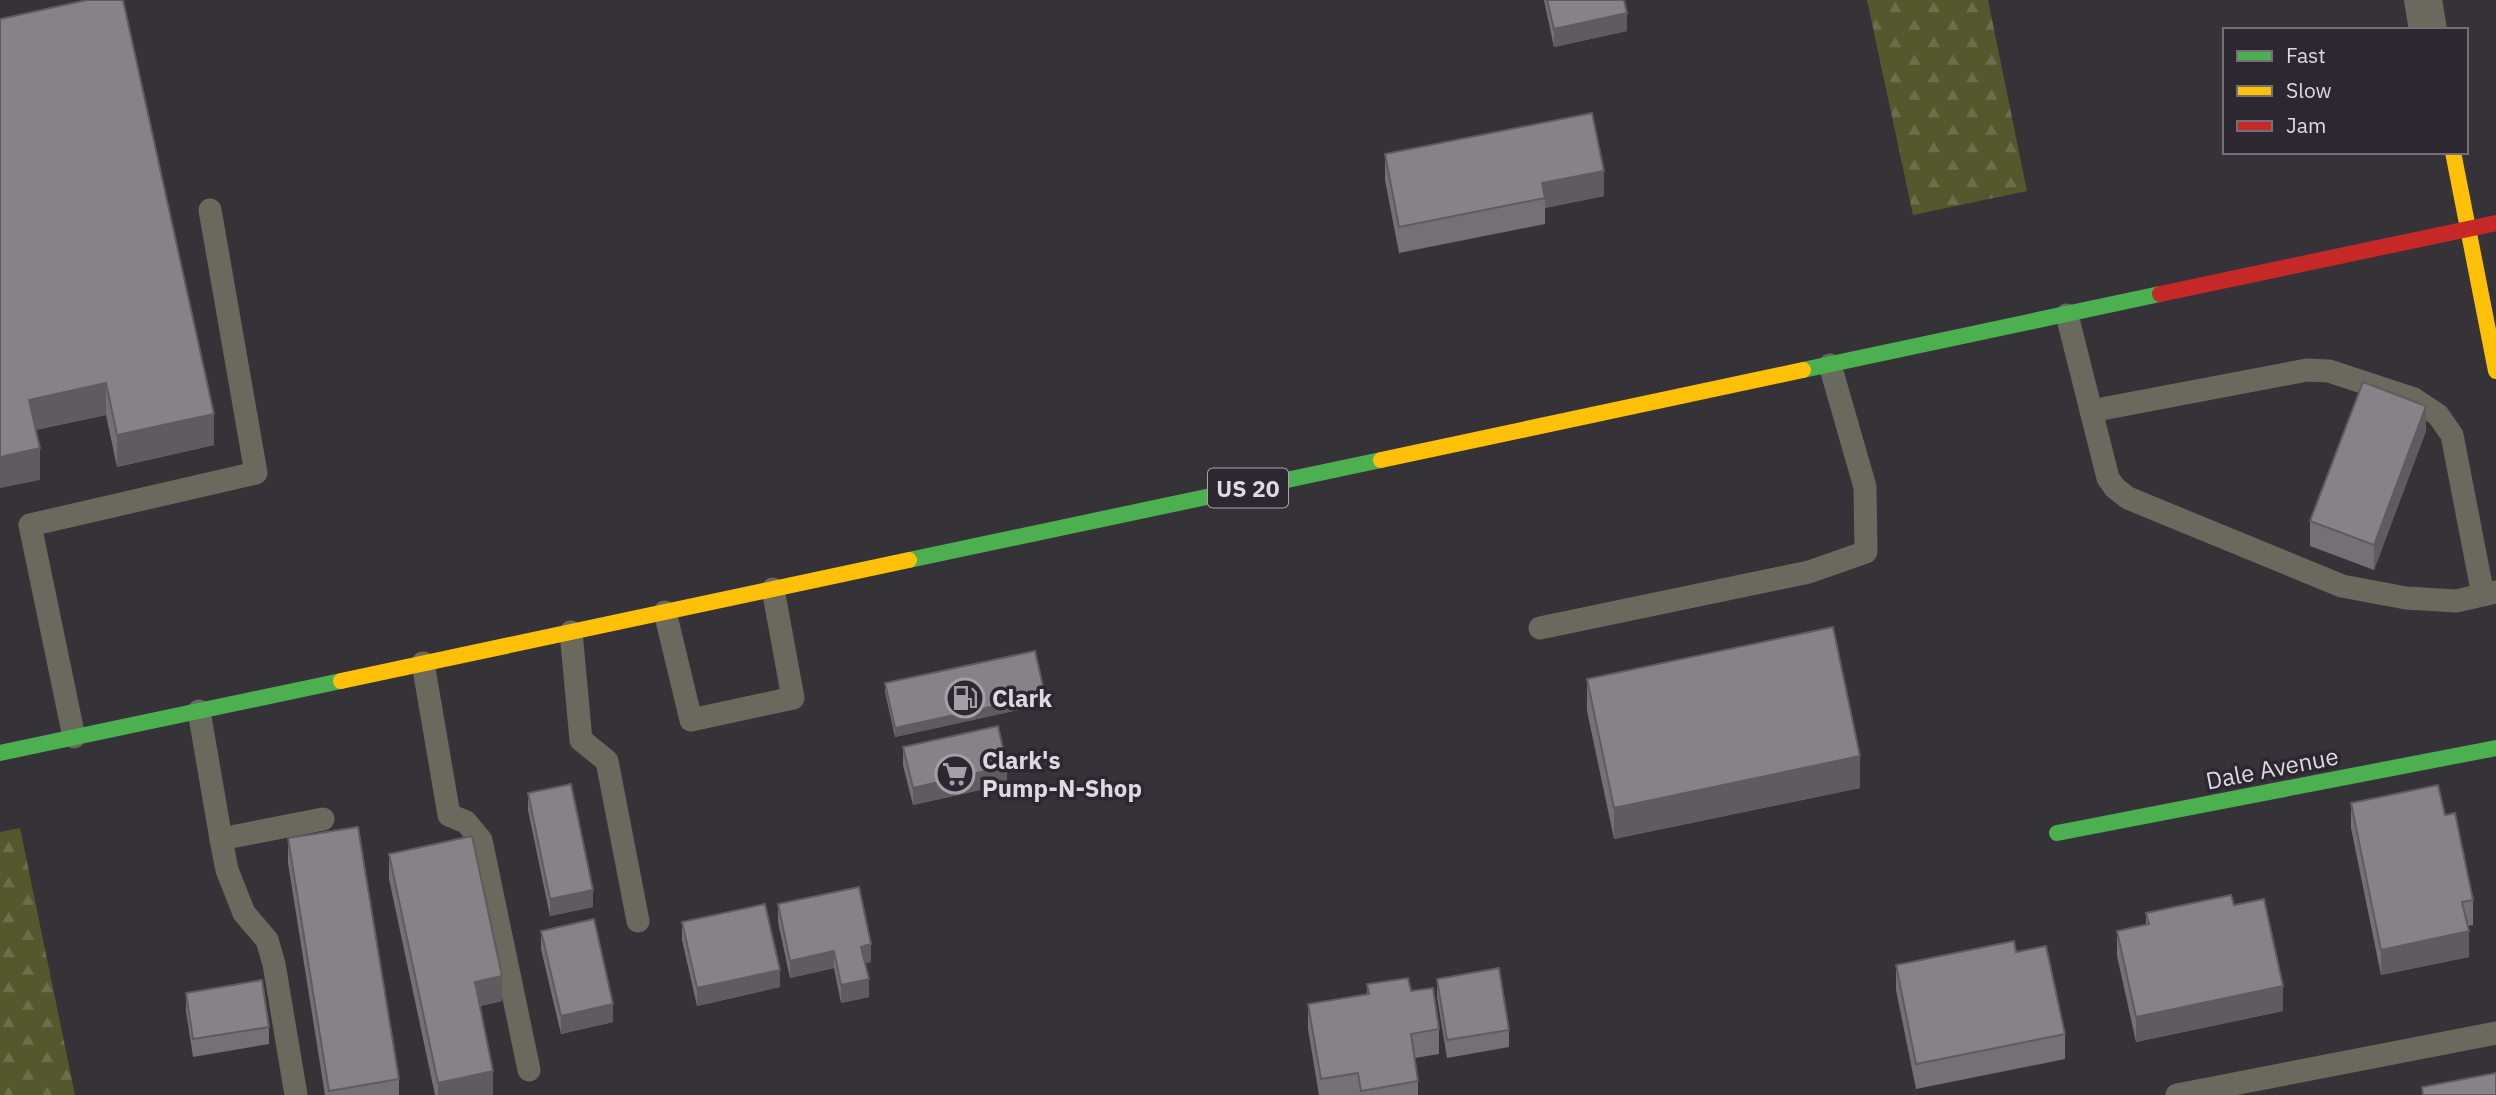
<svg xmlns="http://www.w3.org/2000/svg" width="2496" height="1095" font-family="'IBM Plex Sans',sans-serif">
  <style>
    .forest { fill: url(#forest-firs) }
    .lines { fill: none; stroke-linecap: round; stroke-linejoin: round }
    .lane { stroke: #69695d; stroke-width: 23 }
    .street { stroke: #69695d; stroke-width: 38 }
    .fast { stroke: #4caf50; stroke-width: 16 }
    .slow { stroke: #ffc107; stroke-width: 16 }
    .jam { stroke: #c62828; stroke-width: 16 }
    .wall { fill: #737175 }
    .shaded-wall { fill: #5e5c5f }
    .building { fill: #868388; stroke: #5e5c5f; stroke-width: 2 }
    .labels { text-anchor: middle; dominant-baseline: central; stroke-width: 7; stroke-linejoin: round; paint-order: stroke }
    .shield { fill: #2c2731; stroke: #a8a4ac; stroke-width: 2 }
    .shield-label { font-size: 23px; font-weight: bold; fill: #dddae1 }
    .poi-label { font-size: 24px; font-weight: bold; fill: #dddae1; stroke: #2c2731; text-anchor: start }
    .street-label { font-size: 24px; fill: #dddae1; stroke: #2c2731 }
  </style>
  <defs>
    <pattern id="forest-firs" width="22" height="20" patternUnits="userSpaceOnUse" patternTransform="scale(1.75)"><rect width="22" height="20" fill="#55572c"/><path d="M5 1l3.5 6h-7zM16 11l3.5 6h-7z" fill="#6d6f4a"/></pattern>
  </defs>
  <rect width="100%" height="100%" fill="#363338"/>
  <g class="forest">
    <polygon points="1867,0 1988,0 2027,191 1913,215"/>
    <polygon points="20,828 75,1095 0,1095 0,832"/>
  </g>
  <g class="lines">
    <g class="lane">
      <polyline points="2067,315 2108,478 2115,488 2128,498 2342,586 2406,598 2456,601 2496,592"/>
      <polyline points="2091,411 2307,370 2329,371 2414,399 2438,415 2452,435 2483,595"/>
      <polyline points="665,612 691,720 793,698 773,589"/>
      <polyline points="1540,628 1809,572 1866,552 1865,487 1830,365"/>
      <polyline points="571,632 581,740 607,761 638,921"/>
      <polyline points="423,663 449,815 466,822 481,840 529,1070"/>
      <polyline points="199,711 221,839 323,819"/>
      <polyline points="74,737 30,525 256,473 210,210"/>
      <polyline points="221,839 227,870 244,913 267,940 274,964 296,1095"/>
      <polyline points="2177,1095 2496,1033"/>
    </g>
    <polyline class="street" points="2423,0 2428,30"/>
    <g class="fast">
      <polyline points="1803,370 2160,294"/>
      <polyline points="909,560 1381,460"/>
      <polyline points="0,753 341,681"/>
      <polyline points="2057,833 2496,748"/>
    </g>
    <g class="slow">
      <polyline points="2453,152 2496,371"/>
      <polyline points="1381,460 1803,370"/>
      <polyline points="341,681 909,560"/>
    </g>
    <polyline class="jam" points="2160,294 2496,223"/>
  </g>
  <g class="wall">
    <polygon points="1544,0 1624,0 1627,31 1554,47"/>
    <polygon points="0,19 214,445 117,467 106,415 36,430 40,480"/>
    <polygon points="1385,154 1604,196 1545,208 1545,224 1399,253 1385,180"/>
    <polygon points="2426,431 2374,570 2310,546 2310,521"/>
    <polygon points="1587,679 1860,788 1614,839 1587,711"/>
    <polygon points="885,683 1045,704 895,737 885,692"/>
    <polygon points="903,747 1007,784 913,805 903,765"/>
    <polygon points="528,793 593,907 550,916 528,810"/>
    <polygon points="2351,803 2445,815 2473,900 2473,925 2468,926 2469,957 2381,975 2351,828"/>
    <polygon points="288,838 399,1079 399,1095 325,1095 288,863"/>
    <polygon points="389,854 502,1001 480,1006 493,1095 435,1095 389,879"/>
    <polygon points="778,904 871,962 865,963 869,997 841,1003 834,968 790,978 778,922"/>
    <polygon points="2234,905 2283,1011 2136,1042 2117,956 2117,931 2146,924 2146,913"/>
    <polygon points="682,922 780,987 697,1006 682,940"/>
    <polygon points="541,931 613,1022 561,1034 541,949"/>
    <polygon points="2016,952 2065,1034 2065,1059 1916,1089 1896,990 1896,965"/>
    <polygon points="1437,979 1509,1030 1509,1047 1447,1058 1437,997"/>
    <polygon points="1367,984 1411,991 1439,1029 1439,1054 1415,1058 1418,1081 1418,1095 1319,1095 1308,1029 1308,1004 1367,994"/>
    <polygon points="186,993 269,1027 269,1044 193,1057 186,1011"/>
  </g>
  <g class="shaded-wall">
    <polygon points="1627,13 1627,31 1554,47 1554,29"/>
    <polygon points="1604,171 1604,196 1545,208 1545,198 1542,183"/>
    <polygon points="106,383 106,415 29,431 29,400"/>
    <polygon points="2426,406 2426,431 2374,570 2374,545"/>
    <polygon points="214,414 214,445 117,467 117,435"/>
    <polygon points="40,448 40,480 0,488 0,457"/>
    <polygon points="1045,695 1045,704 895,737 895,728"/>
    <polygon points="1860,756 1860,788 1614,839 1614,808"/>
    <polygon points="1007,766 1007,784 913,805 913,788"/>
    <polygon points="593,890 593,907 550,916 550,899"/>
    <polygon points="2469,931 2469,957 2381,975 2381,950"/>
    <polygon points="871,944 871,962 861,964 861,947"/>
    <polygon points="834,951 834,968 790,978 790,961"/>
    <polygon points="780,970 780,987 697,1006 697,988"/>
    <polygon points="502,976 502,1001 475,1007 475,982"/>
    <polygon points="869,979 869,997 841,1003 841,985"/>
    <polygon points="2283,986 2283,1011 2136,1042 2136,1017"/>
    <polygon points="613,1004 613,1022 561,1034 561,1016"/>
    <polygon points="493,1071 493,1095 438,1095 438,1083"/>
  </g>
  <g class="building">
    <polygon points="87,0 123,0 214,414 117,435 106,383 29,400 40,448 0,457 0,19"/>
    <polygon points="1547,0 1624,0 1627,13 1554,29"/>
    <polygon points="1592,113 1604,171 1542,183 1545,198 1399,227 1385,154"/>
    <polygon points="2363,382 2426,406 2374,545 2310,521"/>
    <polygon points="1833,627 1860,756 1614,808 1587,679"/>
    <polygon points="1035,651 1045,695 895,728 885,683"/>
    <polygon points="998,726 1007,766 913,788 903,747"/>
    <polygon points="571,784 593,890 550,899 528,793"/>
    <polygon points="2438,785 2445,815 2455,813 2473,900 2462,902 2469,931 2381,950 2351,803"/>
    <polygon points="358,827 399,1079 329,1091 288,838"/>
    <polygon points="472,836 502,976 475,982 493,1071 438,1083 389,854"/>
    <polygon points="859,887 871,944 861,947 869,979 841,985 834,951 790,961 778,904"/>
    <polygon points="2231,895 2234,905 2264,899 2283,986 2136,1017 2117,931 2149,924 2146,913"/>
    <polygon points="765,904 780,970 697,988 682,922"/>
    <polygon points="594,919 613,1004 561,1016 541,931"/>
    <polygon points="2014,941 2016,952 2046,946 2065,1034 1916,1064 1896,965"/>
    <polygon points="1499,968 1509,1030 1447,1040 1437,979"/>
    <polygon points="1408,978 1411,991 1433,988 1439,1029 1411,1034 1418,1081 1361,1091 1358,1073 1321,1079 1308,1004 1369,994 1367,984"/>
    <polygon points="262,980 269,1027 193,1039 186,993"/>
    <polygon points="2496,1073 2496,1095 2423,1095 2422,1087"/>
  </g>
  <defs>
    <symbol id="fuel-ring" viewBox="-11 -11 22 22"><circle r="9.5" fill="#2c2731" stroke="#a3a0a6" stroke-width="1.5"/><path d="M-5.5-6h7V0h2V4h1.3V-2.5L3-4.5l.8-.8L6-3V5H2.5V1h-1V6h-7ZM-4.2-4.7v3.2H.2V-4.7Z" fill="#a3a0a6"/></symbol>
    <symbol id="supermarket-ring" viewBox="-11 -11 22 22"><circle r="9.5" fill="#2c2731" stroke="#a3a0a6" stroke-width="1.5"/><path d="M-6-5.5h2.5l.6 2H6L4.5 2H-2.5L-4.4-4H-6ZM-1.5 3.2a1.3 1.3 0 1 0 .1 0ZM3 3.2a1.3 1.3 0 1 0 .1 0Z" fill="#a3a0a6"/></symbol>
  </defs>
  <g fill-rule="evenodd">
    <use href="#fuel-ring" x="943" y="676" width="44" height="44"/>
    <use href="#supermarket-ring" x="933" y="752" width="44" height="44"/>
  </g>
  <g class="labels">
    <rect class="shield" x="1208" y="468.5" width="80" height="39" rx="5"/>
    <g class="shield-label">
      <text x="1248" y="488">US 20</text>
    </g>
    <g class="poi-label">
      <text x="992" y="698">Clark</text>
      <text x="982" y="760">Clark's<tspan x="982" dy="28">Pump-N-Shop</tspan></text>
    </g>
    <g class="street-label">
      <text transform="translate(2272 768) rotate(-11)">Dale Avenue</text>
    </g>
  </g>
  <rect x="2223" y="28" width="245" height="126" fill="#2c2731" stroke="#736f77" stroke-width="2"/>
  <rect x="2237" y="51" width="35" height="10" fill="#4caf50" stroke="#736f77" stroke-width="2"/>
  <text x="2286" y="63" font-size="21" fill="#dddae1">Fast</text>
  <rect x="2237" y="86" width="35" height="10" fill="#ffc107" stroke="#736f77" stroke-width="2"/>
  <text x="2286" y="98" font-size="21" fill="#dddae1">Slow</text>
  <rect x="2237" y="121" width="35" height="10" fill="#c62828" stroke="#736f77" stroke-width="2"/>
  <text x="2286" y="133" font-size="21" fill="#dddae1">Jam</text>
</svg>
